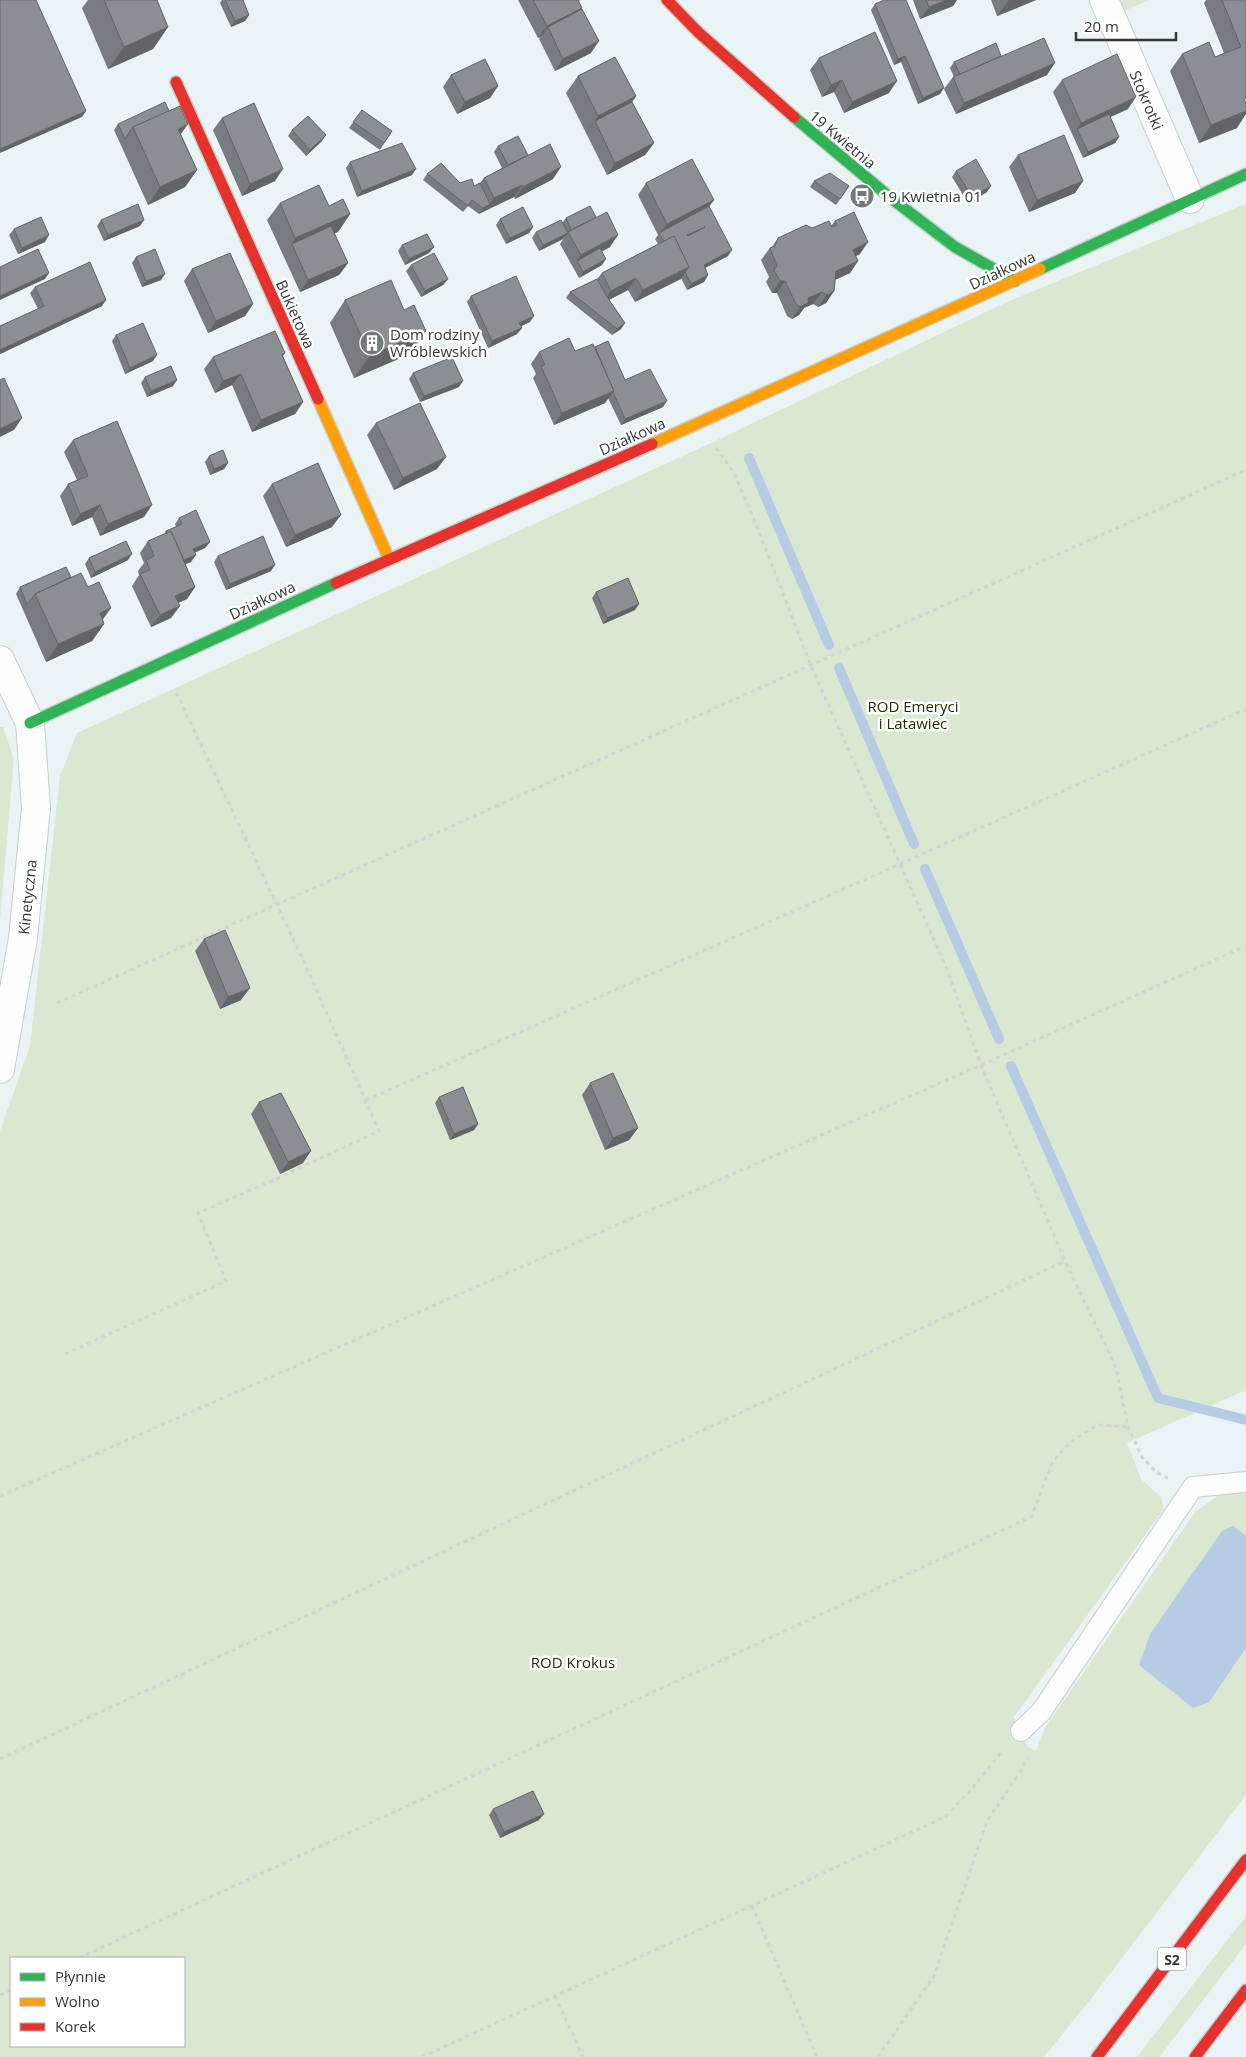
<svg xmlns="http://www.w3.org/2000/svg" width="1246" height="2057" font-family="'Open Sans',sans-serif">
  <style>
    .green { fill: #dae8d2; fill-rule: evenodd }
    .water { fill: #b8cbe5 }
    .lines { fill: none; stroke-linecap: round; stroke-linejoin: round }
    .stream { stroke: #b8cbe5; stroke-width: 10 }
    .lane-casing { stroke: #c7cfcf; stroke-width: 22 }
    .street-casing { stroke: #c7cfcf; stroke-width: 30 }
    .fast-casing { stroke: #c7cfcf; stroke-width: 14 }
    .slow-casing { stroke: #c7cfcf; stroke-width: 14 }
    .jam-casing { stroke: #c7cfcf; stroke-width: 14 }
    .path { stroke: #d2d4d4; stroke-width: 3; stroke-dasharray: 4 4; stroke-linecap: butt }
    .lane { stroke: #fcfdfd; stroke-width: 20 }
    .street { stroke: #fcfdfd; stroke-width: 28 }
    .fast { stroke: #30b455; stroke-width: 11 }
    .slow { stroke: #ff9f0a; stroke-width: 11 }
    .jam { stroke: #e5322d; stroke-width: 11 }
    .wall { fill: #777c7e }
    .shaded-wall { fill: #616566 }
    .building { fill: #8a9092; stroke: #616566; fill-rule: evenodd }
    .labels { text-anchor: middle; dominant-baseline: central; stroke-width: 5; stroke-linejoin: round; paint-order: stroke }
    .shield { fill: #fff; stroke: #6f7473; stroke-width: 1 }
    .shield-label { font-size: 14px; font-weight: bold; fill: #313837 }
    .street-label { font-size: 15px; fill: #313837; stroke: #fff }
    .poi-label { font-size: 15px; fill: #313837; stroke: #fff; text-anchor: start }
    .park-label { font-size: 15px; fill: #202f00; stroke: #fff }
  </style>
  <rect width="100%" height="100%" fill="#eaf4f4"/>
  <g class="green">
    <polygon points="1116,0 1150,0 1121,12"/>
    <path d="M 1246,204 L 1246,1390 L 1127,1443 L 1141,1479 L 1161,1497 L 1164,1509 L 1014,1717 L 1028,1747 L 1036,1751 L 1045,1728 L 1195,1512 L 1219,1495 L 1246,1493 L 1246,1795 L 1094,1995 L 1044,2057 L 0,2057 L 0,1131 L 30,1046 L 60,776 L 77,733 L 711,443 L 1009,301 ZM 11,1958 L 184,1958 L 184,2046 L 11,2046 Z"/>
    <polygon points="0,727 3,727 14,759 0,919"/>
    <polygon points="1246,1916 1246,1944 1164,2051 1159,2057 1137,2057"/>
  </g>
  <polygon class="water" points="1233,1526 1246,1536 1246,1648 1209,1702 1193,1708 1139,1665 1150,1634 1222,1531"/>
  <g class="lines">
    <g class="stream">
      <polyline points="749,458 829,645"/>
      <polyline points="839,668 914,844"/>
      <polyline points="925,869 999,1039"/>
      <polyline points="1011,1066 1158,1398 1246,1420"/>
    </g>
    <defs>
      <polyline id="lane" points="1021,1731 1041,1712 1193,1487 1246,1482"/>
      <g id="street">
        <polyline points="1104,0 1190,199"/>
        <polyline points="0,660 30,723 36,808 23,938 0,1069"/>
      </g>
      <g id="fast">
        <polyline points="794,117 892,199 955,247 1015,281"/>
        <polyline points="1040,269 1246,174"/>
        <polyline points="30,723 336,583"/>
      </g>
      <g id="slow">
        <polyline points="318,399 389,559"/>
        <polyline points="652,444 1040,269"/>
      </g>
      <g id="jam">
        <polyline points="667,0 698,32 794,117"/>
        <polyline points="176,82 318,399"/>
        <polyline points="336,583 652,444"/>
        <polyline points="1097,2057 1246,1860"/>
        <polyline points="1195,2057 1246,1990"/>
      </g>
    </defs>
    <use href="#lane" class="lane-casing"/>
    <use href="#street" class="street-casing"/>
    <use href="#fast" class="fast-casing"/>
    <use href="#slow" class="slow-casing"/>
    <use href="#jam" class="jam-casing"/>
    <g class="path">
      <polyline points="716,448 733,471 756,524 811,666 947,969 981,1065 1065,1261 1116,1367 1128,1427 1142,1457 1156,1472 1168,1478"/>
      <polyline points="57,1003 1246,470"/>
      <polyline points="366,1100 900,864 1246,709"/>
      <polyline points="65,1354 226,1281 198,1213 274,1180 379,1131 305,964 175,690"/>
      <polyline points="0,1496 981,1065 1246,946"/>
      <polyline points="0,1759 1065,1261"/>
      <polyline points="752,1906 817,2057"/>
      <polyline points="79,1958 1031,1517 1053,1461 1074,1439 1098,1425 1128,1427"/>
      <polyline points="0,1995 11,1990"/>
      <polyline points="555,1996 583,2057"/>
      <polyline points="422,2057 945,1817 971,1790 1003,1750"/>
      <polyline points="878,2057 934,1976 987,1821 1022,1769 1027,1758"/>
    </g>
    <use href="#lane" class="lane"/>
    <use href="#street" class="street"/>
    <use href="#fast" class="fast"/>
    <use href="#slow" class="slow"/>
    <use href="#jam" class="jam"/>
  </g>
  <g class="wall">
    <polygon points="88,0 157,0 168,27 153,49 108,69 82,8"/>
    <polygon points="222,0 243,0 249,15 245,21 231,27 220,3"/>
    <polygon points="518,0 581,0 578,1 591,53 555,71 539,39 541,37 538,38"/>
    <polygon points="913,0 957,0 953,6 920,19"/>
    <polygon points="991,0 1036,0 997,16"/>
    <polygon points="1206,0 1246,0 1237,128 1199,143 1170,71 1182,54 1215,57 1224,53 1204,3"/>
    <polygon points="875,4 940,94 918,104 901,62 894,65 871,10"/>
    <polygon points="1001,56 1047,75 956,114 944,89 953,77 954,77 950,68 954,62"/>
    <polygon points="819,58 889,93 844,113 834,92 822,97 810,70"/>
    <polygon points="451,75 498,86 490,98 457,114 443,87"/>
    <polygon points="578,76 636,96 632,102 654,143 645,155 607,175 566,93"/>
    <polygon points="1062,80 1128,109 1110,117 1119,137 1115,143 1083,158 1053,92"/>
    <polygon points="362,110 392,131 380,150 349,128"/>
    <polygon points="222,118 275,181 242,196 213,130"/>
    <polygon points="118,124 181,134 197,170 185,187 148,205 114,130"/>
    <polygon points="292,130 322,141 306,156 288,136"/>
    <polygon points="498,146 528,155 553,179 515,199 514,197 479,214 468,206 463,212 423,180 427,174 460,183 474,186 480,183 484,178 502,168 494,152"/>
    <polygon points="1018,155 1083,181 1075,193 1029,212 1009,167"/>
    <polygon points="350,162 412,175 357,197 346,168"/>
    <polygon points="956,171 987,192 968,203 952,177"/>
    <polygon points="814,181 849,186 836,205 810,187"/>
    <polygon points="646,183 714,200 709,206 728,256 705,268 708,275 704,282 687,290 681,278 635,302 628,290 609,300 625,323 621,329 612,335 566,298 570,292 597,279 602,273 658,244 655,239 658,235 638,195"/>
    <polygon points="280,203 329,206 350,214 338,232 334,233 348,263 339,275 300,292 267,220"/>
    <polygon points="566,218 610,247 602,251 602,265 579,278 560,244 566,235 563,239 539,251 532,238 536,232 562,223"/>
    <polygon points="500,219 533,227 529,233 506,244 496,225"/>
    <polygon points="101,220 140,226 104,241 97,226"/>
    <polygon points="835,221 860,254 856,256 858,261 850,273 835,280 834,291 826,303 818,307 813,304 804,308 799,315 792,319 787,316 777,293 772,293 766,282 769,277 761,260 770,248 772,247 778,238 812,228 831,226"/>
    <polygon points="14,229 45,242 18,254 9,235"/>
    <polygon points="402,245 434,247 429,253 405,265 398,251"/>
    <polygon points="136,257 161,280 142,287 132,263"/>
    <polygon points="411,265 448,279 443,285 421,297 406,271"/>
    <polygon points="192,269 253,304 245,316 208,333 184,281"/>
    <polygon points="35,287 102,306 0,354 0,326 38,309 30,293"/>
    <polygon points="471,296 530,322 521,326 522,328 517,334 488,348 467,302"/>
    <polygon points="345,300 404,310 426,331 410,354 354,378 330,323"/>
    <polygon points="116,335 153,361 125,374 112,341"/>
    <polygon points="595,347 625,380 663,407 621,425 608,398 605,403 554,425 533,378 536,374 531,364 539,352 575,351"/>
    <polygon points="285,353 283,356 303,402 295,414 252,432 232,385 215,393 204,369 213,357"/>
    <polygon points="413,373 459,387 420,402 409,379"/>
    <polygon points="145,377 173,386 147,397 141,383"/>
    <polygon points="376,423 437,469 394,490 367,435"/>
    <polygon points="73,440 144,517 100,536 92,517 72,526 60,496 68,484 77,480 64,452"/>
    <polygon points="209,456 228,463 224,469 210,475 205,462"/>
    <polygon points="272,484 332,527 286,547 263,496"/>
    <polygon points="179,518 210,542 205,548 194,553 191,562 185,564 195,587 187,599 178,603 171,618 151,627 132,586 139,575 138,571 144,563 140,553 148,541 164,534 166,531 176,527 175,524"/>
    <polygon points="218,556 271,571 226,590 214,562"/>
    <polygon points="89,558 128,560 91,578 85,564"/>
    <polygon points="71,577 103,620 104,624 92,641 46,662 16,594 20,587"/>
    <polygon points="596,592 635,610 603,624 592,598"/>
    <polygon points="204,939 241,1000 220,1009 195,951"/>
    <polygon points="590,1083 638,1128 629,1140 605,1150 582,1095"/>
    <polygon points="439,1097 478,1124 474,1130 450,1140 435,1103"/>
    <polygon points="259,1102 303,1163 280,1174 251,1114"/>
    <polygon points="493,1809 539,1820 500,1838 489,1815"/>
  </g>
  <g class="shaded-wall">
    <polygon points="947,0 957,0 953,6 920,19 929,7"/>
    <polygon points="1009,0 1036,0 997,16"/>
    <polygon points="582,8 573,20 548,27 541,37 538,38 547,26"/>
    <polygon points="249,15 245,21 231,27 235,21"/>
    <polygon points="168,27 153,49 108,69 124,47"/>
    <polygon points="599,41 591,53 555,71 563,59"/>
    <polygon points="905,56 901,62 894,65 898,59"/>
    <polygon points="1055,63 1047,75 956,114 964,103"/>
    <polygon points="842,80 834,92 822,97 831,85"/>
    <polygon points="897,81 889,93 844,113 852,102"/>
    <polygon points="498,86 490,98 457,114 465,102"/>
    <polygon points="944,88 940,94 918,104 923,98"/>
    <polygon points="636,96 624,114 595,121 586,133 598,116"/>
    <polygon points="1136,97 1128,109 1078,132 1077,129 1081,123"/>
    <polygon points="86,111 82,117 0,153 0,149"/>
    <polygon points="1246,111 1246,114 1237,128 1199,143 1211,125"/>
    <polygon points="188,124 176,141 178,129"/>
    <polygon points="326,135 322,141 306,156 310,150"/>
    <polygon points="1119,137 1115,143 1083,158 1088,152"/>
    <polygon points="654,143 645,155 607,175 615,163"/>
    <polygon points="561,167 553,179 515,199 523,187"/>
    <polygon points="283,169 275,181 242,196 250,184"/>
    <polygon points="416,169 412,175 357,197 362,191"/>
    <polygon points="197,170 185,187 148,205 160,187"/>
    <polygon points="1083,181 1075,193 1029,212 1037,200"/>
    <polygon points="522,185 514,197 486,210 494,198"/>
    <polygon points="991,186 987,192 968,203 972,197"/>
    <polygon points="714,200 705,212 660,234 667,224"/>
    <polygon points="490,204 486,210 479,214 483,208"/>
    <polygon points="350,214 338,232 295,251 292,244 295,238"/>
    <polygon points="144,220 140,226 104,241 108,235"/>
    <polygon points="533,227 529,233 506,244 510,238"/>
    <polygon points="568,233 563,239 539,251 543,245"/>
    <polygon points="49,235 45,242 18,254 22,248"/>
    <polygon points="618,235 610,247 579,264 577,261 581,255"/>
    <polygon points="868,242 860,254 845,261 853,250"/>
    <polygon points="434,247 429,253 405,265 409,259"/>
    <polygon points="732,250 728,256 699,271 704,265"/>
    <polygon points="606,259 602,265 579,278 583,272"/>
    <polygon points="858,261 850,273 828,283 836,271"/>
    <polygon points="348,263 339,275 300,292 308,280"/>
    <polygon points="689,267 681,279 635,302 643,290"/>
    <polygon points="49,273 45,279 0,300 0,296"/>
    <polygon points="165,274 161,280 142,287 146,281"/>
    <polygon points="708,275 704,282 687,290 691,284"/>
    <polygon points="636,278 628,290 603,303 611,291"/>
    <polygon points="448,279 443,285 421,297 425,291"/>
    <polygon points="780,281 785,281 777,293 772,293"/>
    <polygon points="834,291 826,303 818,307 827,295"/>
    <polygon points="822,292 813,304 804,308 799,315 792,319 800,307 808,298"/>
    <polygon points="106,300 102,306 0,354 0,350"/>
    <polygon points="253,304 245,316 208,333 216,321"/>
    <polygon points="534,316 530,322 515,329 519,323"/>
    <polygon points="625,323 621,329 612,335 617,329"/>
    <polygon points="522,328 517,334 488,348 492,341"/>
    <polygon points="426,331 410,354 354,378 370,356"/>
    <polygon points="157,355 153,361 125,374 130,368"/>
    <polygon points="241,374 232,385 215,393 223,381"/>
    <polygon points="177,380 173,386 147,397 151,391"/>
    <polygon points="463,381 459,387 420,402 424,396"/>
    <polygon points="614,391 605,403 554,425 562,413"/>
    <polygon points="667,401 663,407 621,425 625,419"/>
    <polygon points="303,402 295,414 252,432 261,420"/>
    <polygon points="22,418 14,430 0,437 0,429"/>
    <polygon points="446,457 437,469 394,490 403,478"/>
    <polygon points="228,463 224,469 210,475 214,469"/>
    <polygon points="100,505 92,517 72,526 80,514"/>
    <polygon points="152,505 144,517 100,536 108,524"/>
    <polygon points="341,515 332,527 286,547 295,535"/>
    <polygon points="210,542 205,548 189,555 193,549"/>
    <polygon points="132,554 128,560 91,578 95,572"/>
    <polygon points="196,555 191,562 175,568 180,562"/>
    <polygon points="275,565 271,571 226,590 230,584"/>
    <polygon points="195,587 187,599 167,608 175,596"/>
    <polygon points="639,604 635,610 603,624 607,618"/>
    <polygon points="180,606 171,618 151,627 160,615"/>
    <polygon points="111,608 99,625 100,613"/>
    <polygon points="104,624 92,641 46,662 58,644"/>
    <polygon points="250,988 241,1000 220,1009 228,997"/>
    <polygon points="478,1124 474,1130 450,1140 454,1134"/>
    <polygon points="638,1128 629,1140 605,1150 613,1138"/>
    <polygon points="311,1151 303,1163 280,1174 288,1162"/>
    <polygon points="544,1814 539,1820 500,1838 504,1832"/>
  </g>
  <g class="building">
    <polygon points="0,0 36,0 86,111 0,149"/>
    <polygon points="104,0 157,0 168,27 124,47"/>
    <polygon points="225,0 243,0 249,15 235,21"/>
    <polygon points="533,0 578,0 582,8 547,26"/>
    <polygon points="884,0 906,0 944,88 923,98 905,56 898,59 875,4"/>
    <polygon points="926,0 947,0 929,7"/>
    <polygon points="1222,0 1246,0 1246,98 1244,99 1246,103 1246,111 1211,125 1182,54 1209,42 1215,57 1241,47"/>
    <polygon points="582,9 599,41 563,59 548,27"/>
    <polygon points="875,32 897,81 852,102 842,80 831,85 819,58"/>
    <polygon points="1044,38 1055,63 964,103 953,77"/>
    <polygon points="996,43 1001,56 960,74 954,62"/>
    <polygon points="1117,54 1136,97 1081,123 1062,80"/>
    <polygon points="615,57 636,96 598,116 578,76"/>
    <polygon points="485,59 498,86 465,102 451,75"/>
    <polygon points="165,102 169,111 133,127 125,139 118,124"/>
    <polygon points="632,102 654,143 615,163 595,121"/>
    <polygon points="254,103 283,169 250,184 222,118"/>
    <polygon points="180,106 188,124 178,129 197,170 160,187 133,127"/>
    <polygon points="362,110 392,131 384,143 353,122"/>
    <polygon points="1109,114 1119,137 1088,152 1077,129"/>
    <polygon points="308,116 326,135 310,150 292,130"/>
    <polygon points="1064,135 1083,181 1037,200 1018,155"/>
    <polygon points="518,136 528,155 508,165 498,146"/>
    <polygon points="402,143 416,169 362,191 350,162"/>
    <polygon points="550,144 561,167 523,187 522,185 494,198 484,178"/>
    <polygon points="692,159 714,200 667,224 646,183"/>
    <polygon points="976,159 991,186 972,197 956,171"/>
    <polygon points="441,163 460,183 472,179 474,186 480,183 490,204 483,208 472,200 468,206 427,174"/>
    <polygon points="830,173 849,186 840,199 814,181"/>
    <polygon points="319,185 329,206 343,199 350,214 295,238 280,203"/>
    <polygon points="138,204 144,220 108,235 101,220"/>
    <polygon points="590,206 596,217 571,230 566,218"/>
    <path d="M 709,206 L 732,250 L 704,265 L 708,275 L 691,284 L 685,272 L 689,267 L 674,236 L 664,241 L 659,233 ZM 705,227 L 688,236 L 687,235 Z"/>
    <polygon points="523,207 533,227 510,238 500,219"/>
    <polygon points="607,212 618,235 581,255 568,232"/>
    <polygon points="854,212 868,242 853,250 858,261 836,271 834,291 827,295 822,292 808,298 808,303 800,307 796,304 785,281 780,281 774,270 777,266 770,248 775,246 778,238 806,225 812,228 829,221 832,227 837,225 835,221"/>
    <polygon points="41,217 49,235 22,248 14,229"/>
    <polygon points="561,220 568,233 543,245 536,232"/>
    <polygon points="331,226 348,263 308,280 292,244"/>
    <polygon points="427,234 434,247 409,259 402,245"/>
    <polygon points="674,236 689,267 643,290 636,278 611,291 602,273"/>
    <polygon points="600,248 606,259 583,272 577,261"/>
    <polygon points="38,249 49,273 0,296 0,267"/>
    <polygon points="155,249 165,274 146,281 136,257"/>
    <polygon points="230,253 253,304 216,321 192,269"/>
    <polygon points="434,253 448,279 425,291 411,265"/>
    <polygon points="90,262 106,300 0,350 0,326 44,306 35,287"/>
    <polygon points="516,276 534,316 519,323 522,328 492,341 471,296"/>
    <polygon points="597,279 607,297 625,323 617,329 570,292"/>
    <polygon points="391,280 404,310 414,305 426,331 370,356 345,300"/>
    <polygon points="143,323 157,355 130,368 116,335"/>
    <polygon points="275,331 285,353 282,355 303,402 261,420 241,374 223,381 213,357"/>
    <polygon points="569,338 575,351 593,344 614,391 562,413 541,366 545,365 539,352"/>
    <polygon points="608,341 625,380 650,369 667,401 625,419 613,392 614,391 595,347"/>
    <polygon points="452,357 463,381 424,396 413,373"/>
    <polygon points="171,366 177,380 151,391 145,377"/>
    <polygon points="4,378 22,418 0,429 0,380"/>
    <polygon points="420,403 446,457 403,478 376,423"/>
    <polygon points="117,421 152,505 108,524 100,505 80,514 68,484 88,476 73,440"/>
    <polygon points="223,450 228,463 214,469 209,456"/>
    <polygon points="318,463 341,515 295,535 272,484"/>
    <polygon points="196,510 210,542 193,549 196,555 184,560 171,531 167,533 166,531 182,524 179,518"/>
    <polygon points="171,531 195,587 175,596 180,606 160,615 140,574 150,570 146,560 154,556 148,541"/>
    <polygon points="263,536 275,565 230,584 218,556"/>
    <polygon points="126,541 132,554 95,572 89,558"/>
    <polygon points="66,567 71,577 35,594 27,605 20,587"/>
    <polygon points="81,573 88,587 99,582 111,608 100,613 104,624 58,644 35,594"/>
    <polygon points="628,578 639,604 607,618 596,592"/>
    <polygon points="225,930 250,988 228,997 204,939"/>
    <polygon points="613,1073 638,1128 613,1138 590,1083"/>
    <polygon points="463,1087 478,1124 454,1134 439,1097"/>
    <polygon points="281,1093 311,1151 288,1162 259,1102"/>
    <polygon points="533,1791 544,1814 504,1832 493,1809"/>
  </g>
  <defs>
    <symbol id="bus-disc" viewBox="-11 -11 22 22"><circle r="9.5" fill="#727a79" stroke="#fff"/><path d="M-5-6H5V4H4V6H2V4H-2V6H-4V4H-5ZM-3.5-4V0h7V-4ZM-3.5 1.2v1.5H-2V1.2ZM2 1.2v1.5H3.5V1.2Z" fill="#fff"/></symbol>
    <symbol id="building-disc" viewBox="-11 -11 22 22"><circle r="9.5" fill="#727a79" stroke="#fff"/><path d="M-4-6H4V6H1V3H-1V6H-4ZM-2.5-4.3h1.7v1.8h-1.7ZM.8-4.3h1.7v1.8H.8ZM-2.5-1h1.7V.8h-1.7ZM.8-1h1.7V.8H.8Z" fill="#fff"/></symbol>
  </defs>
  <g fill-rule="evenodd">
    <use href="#bus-disc" x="848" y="182" width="28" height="28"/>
    <use href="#building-disc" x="358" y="329" width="28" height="28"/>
  </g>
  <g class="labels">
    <rect class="shield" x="1158" y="1947.5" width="28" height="23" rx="4"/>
    <g class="shield-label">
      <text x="1172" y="1959">S2</text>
    </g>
    <g class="street-label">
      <text transform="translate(1147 100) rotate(67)">Stokrotki</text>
      <text transform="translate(843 139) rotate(40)">19 Kwietnia</text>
      <text transform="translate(1002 270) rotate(-25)">Działkowa</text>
      <text transform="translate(296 314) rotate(66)">Bukietowa</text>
      <text transform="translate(632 436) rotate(-24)">Działkowa</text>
      <text transform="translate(262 600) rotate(-25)">Działkowa</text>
      <text transform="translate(27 897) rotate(-84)">Kinetyczna</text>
    </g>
    <g class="poi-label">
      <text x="880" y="196">19 Kwietnia 01</text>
      <text x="390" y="334">Dom rodziny<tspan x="390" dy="17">Wróblewskich</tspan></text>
    </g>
    <g class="park-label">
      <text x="913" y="706">ROD Emeryci<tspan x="913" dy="17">i Latawiec</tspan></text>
      <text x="573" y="1662">ROD Krokus</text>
    </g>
  </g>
  <rect x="10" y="1957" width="175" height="90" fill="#ffffff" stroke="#adafaf"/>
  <rect x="20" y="1973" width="25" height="8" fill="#30b455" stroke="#adafaf"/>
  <text x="55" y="1982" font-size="15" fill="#313837">Płynnie</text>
  <rect x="20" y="1998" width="25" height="8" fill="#ff9f0a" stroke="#adafaf"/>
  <text x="55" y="2007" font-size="15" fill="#313837">Wolno</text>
  <rect x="20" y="2023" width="25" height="8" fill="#e5322d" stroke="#adafaf"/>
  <text x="55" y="2032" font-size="15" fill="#313837">Korek</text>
  <path d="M1076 32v8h100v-8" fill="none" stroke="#313837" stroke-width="2.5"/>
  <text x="1084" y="32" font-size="15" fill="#313837" stroke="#ffffff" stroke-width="4" paint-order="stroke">20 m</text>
</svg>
